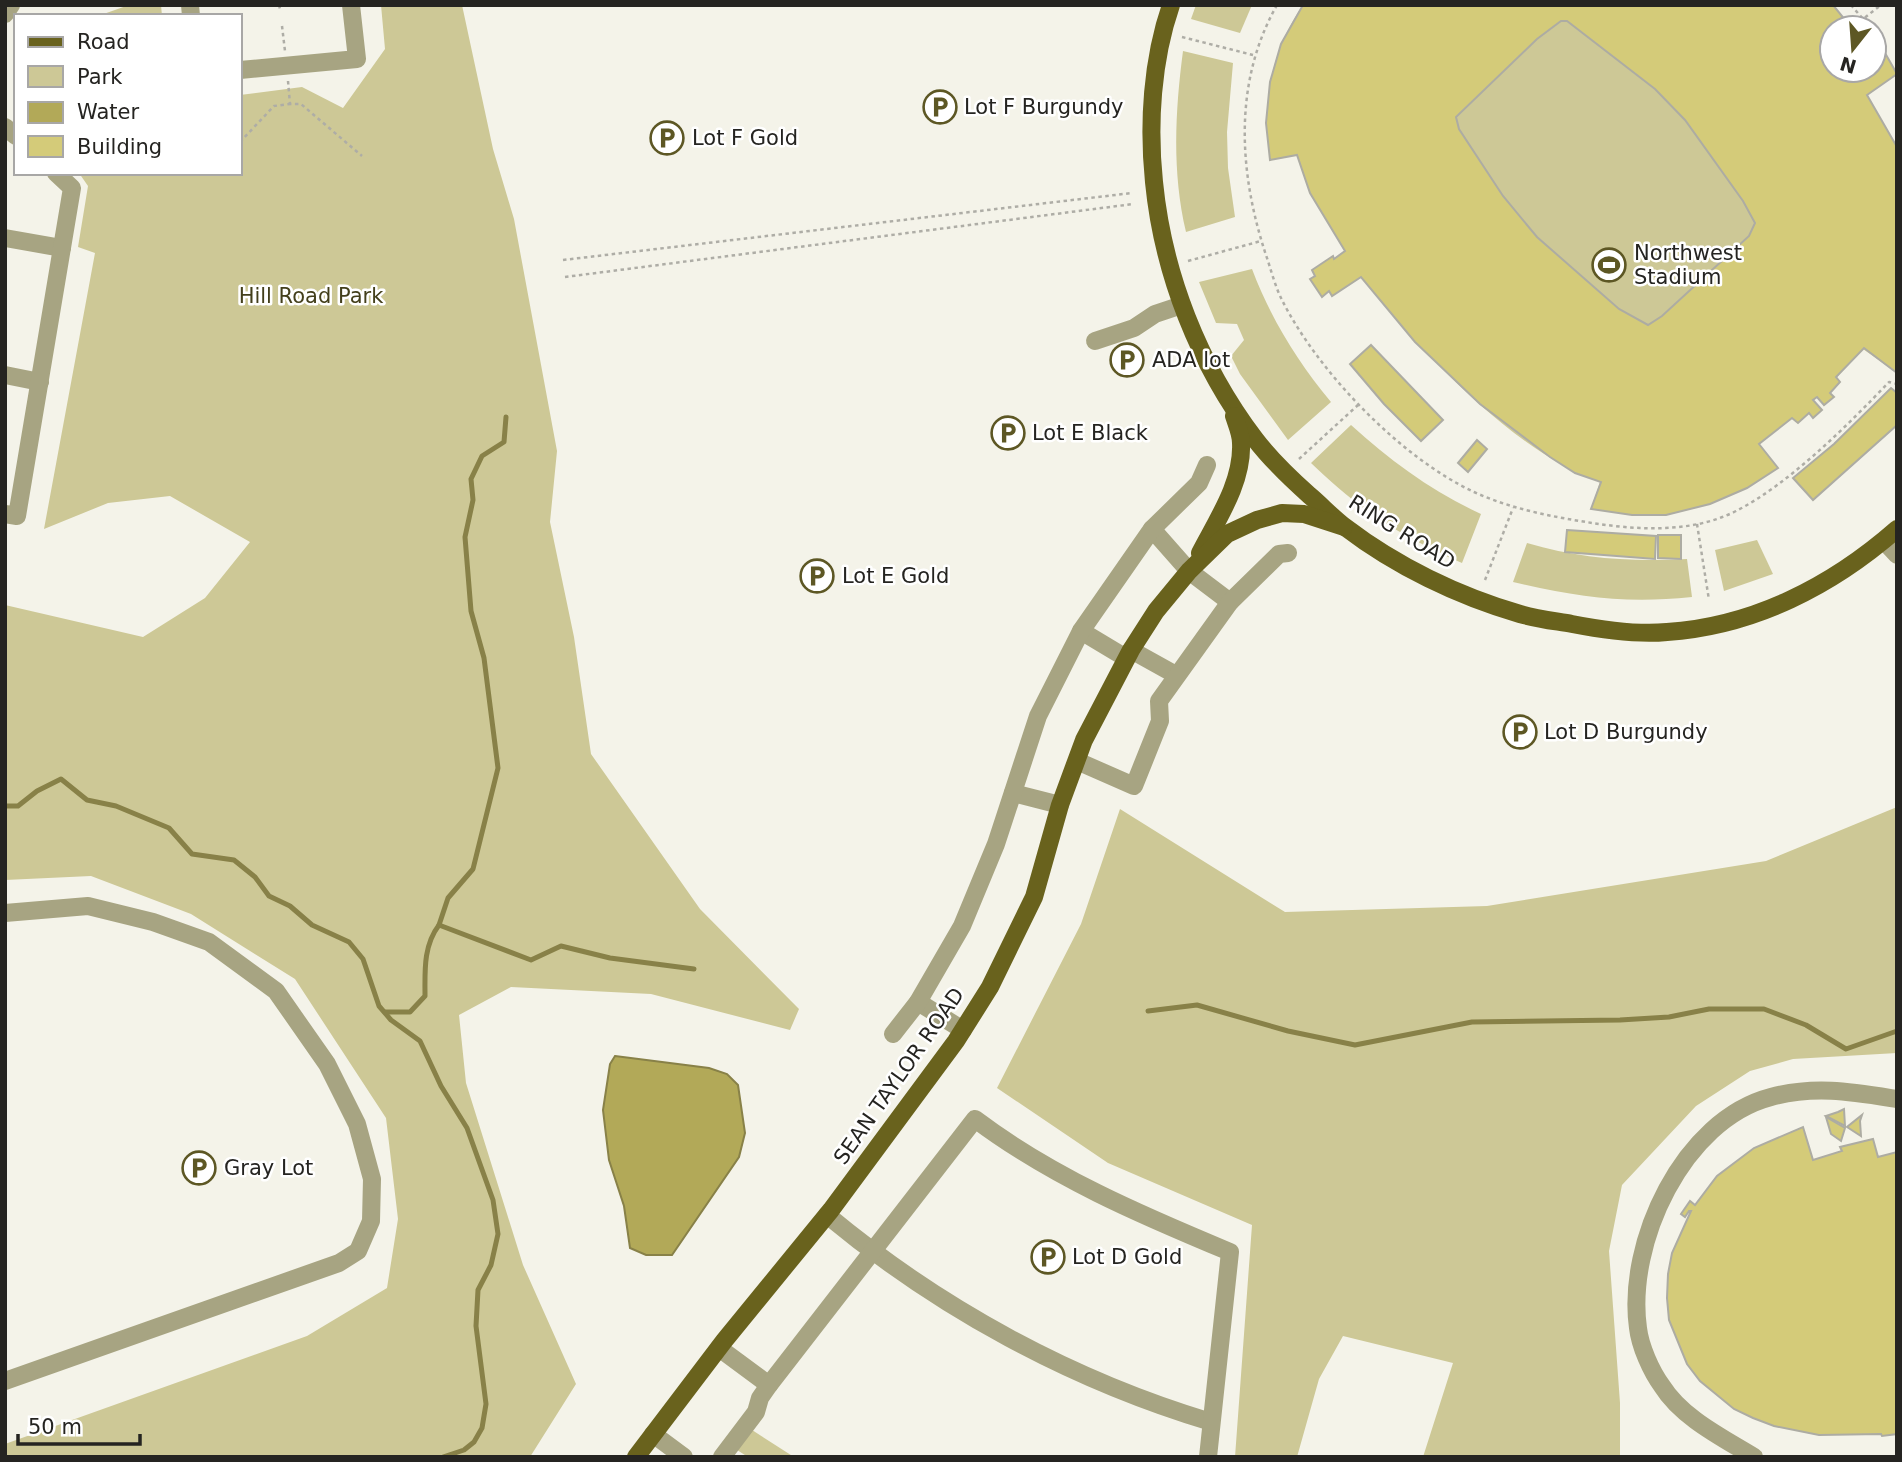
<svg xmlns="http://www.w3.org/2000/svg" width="1902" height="1462" font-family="'DejaVu Sans',sans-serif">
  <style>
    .green { fill: #cdc896 }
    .water { fill: #b2a958; stroke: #888148; stroke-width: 2 }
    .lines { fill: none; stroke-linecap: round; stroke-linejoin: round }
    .stream { stroke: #888148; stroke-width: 5 }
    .building { fill: #d4cb79; stroke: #adaca3; stroke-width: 2; fill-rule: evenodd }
    .path { stroke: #aeada6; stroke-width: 2.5; stroke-dasharray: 3.5 3.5; stroke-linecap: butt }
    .minor { stroke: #a7a482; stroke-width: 18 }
    .major { stroke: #69621d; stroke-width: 18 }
    .labels { text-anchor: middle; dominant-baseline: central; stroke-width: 5; stroke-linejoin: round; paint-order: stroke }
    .poi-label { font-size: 21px; fill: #252421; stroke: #fff; text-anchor: start }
    .park-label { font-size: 21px; fill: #433f1b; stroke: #fff }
    .street-label { font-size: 21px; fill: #252421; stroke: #fff }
  </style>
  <rect width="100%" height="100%" fill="#f4f3e9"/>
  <g class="green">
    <polygon points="129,5 161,5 162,16 98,16"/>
    <polygon points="381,5 462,5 493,149 514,219 557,451 550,522 574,637 591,754 700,909 799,1009 790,1030 651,994 511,987 459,1015 466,1083 523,1265 576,1384 530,1457 5,1457 5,1444 307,1336 387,1288 398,1219 386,1118 295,979 191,914 91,876 5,880 5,605 143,637 205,598 250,542 170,496 108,503 44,529 95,253 78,247 88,186 79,173 240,173 240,95 302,87 343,108 385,49"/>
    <polygon points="1196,5 1252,5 1240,33 1191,19"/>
    <path d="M 1303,5 L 1833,5 L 1849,26 L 1853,22 L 1857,28 L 1832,28 L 1832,70 L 1874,70 L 1874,51 L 1881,46 L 1897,74 L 1867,95 L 1897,147 L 1897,373 L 1863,349 L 1837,377 L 1840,382 L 1830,393 L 1834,397 L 1824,405 L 1817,397 L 1813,400 L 1822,410 L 1813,418 L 1808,413 L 1798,423 L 1791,418 L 1759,444 L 1778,468 L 1666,515 L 1632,515 L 1591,509 L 1600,482 C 1509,449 1422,351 1362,277 L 1332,296 L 1329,292 L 1322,297 L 1310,279 L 1345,250 L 1310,193 L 1297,155 L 1270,160 C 1263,103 1269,54 1303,5 Z"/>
    <path d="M 1183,51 L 1233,63 L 1227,132 L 1228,168 L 1235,217 L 1186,232 C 1172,172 1175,112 1183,51 Z"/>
    <path d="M 1252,269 C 1271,319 1297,361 1331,402 L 1288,440 L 1240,374 L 1231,356 L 1244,340 L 1237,324 L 1216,323 L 1199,282 Z"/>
    <path d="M 1351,425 C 1391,461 1431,491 1481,514 L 1462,563 C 1400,536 1360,510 1311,463 Z"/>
    <polygon points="1757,540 1773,574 1724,591 1715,550"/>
    <path d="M 1527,543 C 1581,559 1632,562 1687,559 L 1692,597 C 1624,604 1579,597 1513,582 Z"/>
    <polygon points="1897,807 1897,1053 1793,1059 1750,1071 1696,1106 1622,1185 1609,1251 1620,1403 1620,1457 1423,1457 1453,1363 1343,1336 1319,1379 1297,1457 1235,1457 1252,1225 1108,1163 997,1088 1081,924 1120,809 1285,912 1487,906 1766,861"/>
    <polygon points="749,1428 794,1457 748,1457 734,1448"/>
  </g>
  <polygon class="water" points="615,1056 709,1068 727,1074 738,1085 745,1133 739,1157 672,1255 646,1255 630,1248 624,1206 609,1160 603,1110 610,1064"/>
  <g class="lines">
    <g class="stream">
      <polyline points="5,806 18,806 37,791 61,779 87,800 116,806 169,828 192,854 234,860 255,877 269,896 290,906 312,925 349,942 363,959 379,1006 391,1020 420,1041 441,1086 467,1128 493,1200 498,1234 491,1265 478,1290 476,1326 486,1404 482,1428 474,1442 464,1450 443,1457"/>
      <polyline points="439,925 448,898 473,869 498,768 484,658 471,611 465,537 473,500 471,479 482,456 504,442 506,417"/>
      <polyline points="1148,1011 1197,1005 1288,1031 1355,1045 1472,1022 1620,1020 1669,1017 1709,1009 1764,1009 1806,1025 1846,1049 1897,1031"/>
      <path d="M 385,1012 L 410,1012 L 425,996 C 425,972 423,946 439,925 L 531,960 L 561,946 L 610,958 L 694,969"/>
    </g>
  </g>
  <g class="building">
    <path d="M 1303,5 L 1833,5 L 1850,26 L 1853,22 L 1857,28 L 1832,28 L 1832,70 L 1874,70 L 1874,51 L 1881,46 L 1897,74 L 1867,95 L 1897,147 L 1897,373 L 1864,348 L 1836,377 L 1840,382 L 1830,393 L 1834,397 L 1824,405 L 1817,397 L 1813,400 L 1822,410 L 1813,418 L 1809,413 L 1798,423 L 1792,418 L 1759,444 L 1778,468 L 1747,488 L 1710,504 L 1666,515 L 1632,515 L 1591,509 L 1601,482 L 1575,473 L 1550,457 L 1480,404 L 1415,342 L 1361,277 L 1332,296 L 1329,291 L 1322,297 L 1310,279 L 1315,276 L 1312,270 L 1333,256 L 1334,259 L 1345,251 L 1310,193 L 1297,155 L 1270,160 L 1266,123 L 1270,82 L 1281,44 ZM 1561,21 L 1567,21 L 1655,89 L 1685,120 L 1743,201 L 1755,223 L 1749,236 L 1662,316 L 1648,325 L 1619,309 L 1537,237 L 1503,196 L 1459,129 L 1456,117 L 1537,39 Z"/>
    <polygon points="1371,345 1443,420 1421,441 1384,404 1350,364"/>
    <polygon points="1891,388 1897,393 1897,425 1813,500 1793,478 1834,444"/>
    <polygon points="1477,440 1487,449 1468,472 1458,463"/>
    <polygon points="1567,530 1656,536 1655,559 1565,552"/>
    <polygon points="1658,535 1681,535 1681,559 1658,558"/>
    <polygon points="1844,1109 1845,1126 1826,1116 1838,1112"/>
    <polygon points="1862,1115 1860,1121 1861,1136 1847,1127"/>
    <polygon points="1826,1117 1845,1128 1841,1141 1831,1134"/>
    <polygon points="1803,1127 1813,1160 1842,1151 1840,1147 1873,1139 1878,1157 1897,1152 1897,1434 1882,1436 1881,1434 1819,1435 1774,1426 1753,1418 1734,1409 1700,1381 1687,1364 1669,1320 1667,1298 1668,1274 1672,1253 1691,1211 1689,1211 1685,1217 1681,1214 1690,1201 1695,1205 1717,1176 1754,1148"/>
  </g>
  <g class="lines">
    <g class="path">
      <polyline points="279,5 280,9"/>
      <path d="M 1277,5 C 1232,84 1239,177 1268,261 C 1272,274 1276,288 1282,300 C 1318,372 1401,458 1474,492 C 1509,508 1548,516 1586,522 C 1635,530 1691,534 1736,511 C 1788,485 1849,424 1889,382 L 1897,384"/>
      <polyline points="1851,5 1863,19 1881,5"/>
      <polyline points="282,26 285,51"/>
      <polyline points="1182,37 1253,55"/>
      <polyline points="288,81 290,104 301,104 362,156"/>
      <polyline points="240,142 274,106 290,104"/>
      <polyline points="563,260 1132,193"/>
      <polyline points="1188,261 1261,241"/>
      <polyline points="565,277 1133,204"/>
      <polyline points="1299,459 1358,405"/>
      <polyline points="1697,524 1709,600"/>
      <polyline points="1485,580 1513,508"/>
    </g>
    <g class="minor">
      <polyline points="190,5 191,16"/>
      <polyline points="5,14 11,5"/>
      <polyline points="240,70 357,59 351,5"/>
      <polyline points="5,127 16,136"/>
      <polyline points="5,238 62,248"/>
      <polyline points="1095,341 1134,328 1155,314 1182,305"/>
      <polyline points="5,375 40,382"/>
      <polyline points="5,514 17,516 72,188 56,173"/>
      <polyline points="1152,529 1189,571 1230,602"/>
      <polyline points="1884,541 1897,555"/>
      <polyline points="1081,631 1126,658"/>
      <polyline points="1131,650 1176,675"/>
      <polyline points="1077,761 1134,786 1160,721 1159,701 1230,602 1279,554 1288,553"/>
      <polyline points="1013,793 1060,805"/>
      <polyline points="5,913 88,906 153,922 209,942 276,991 327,1064 357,1124 372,1179 371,1221 358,1251 339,1263 5,1381"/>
      <polyline points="918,1002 963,1030"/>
      <polyline points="893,1034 918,1002 962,926 996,844 1038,716 1081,631 1152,529 1199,483 1207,465"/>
      <path d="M 827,1215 C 939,1308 1071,1380 1211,1422"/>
      <polyline points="719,1348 769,1385"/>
      <polyline points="653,1434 684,1457"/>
      <path d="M 722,1457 L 756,1412 L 760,1398 L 769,1385 L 975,1119 C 1052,1177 1141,1215 1230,1252 L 1208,1457"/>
      <path d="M 1754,1457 C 1723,1438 1682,1418 1662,1386 C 1651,1371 1640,1346 1638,1328 C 1626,1243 1683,1120 1771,1097 C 1815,1085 1853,1092 1897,1099"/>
    </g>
    <g class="major">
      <path d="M 1171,5 C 1152,60 1148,124 1154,182 C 1163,274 1199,365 1255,439 C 1271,460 1290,478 1309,495 C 1321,505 1332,517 1345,527 C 1396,566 1458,596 1520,614 C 1537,619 1555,621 1572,624 C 1603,630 1636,635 1667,632 C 1754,626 1832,586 1897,529"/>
      <path d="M 1200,553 C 1217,520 1243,482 1241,443 C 1241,434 1237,425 1234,416"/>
      <polyline points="636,1457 724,1341 831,1210 956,1041 990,987 1034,897 1060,805 1084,740 1131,650 1156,611 1189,571 1227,534 1257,520 1282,513 1304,514 1344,527"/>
    </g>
  </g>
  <defs>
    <symbol id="parking-ring" viewBox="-11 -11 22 22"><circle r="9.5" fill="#fff" stroke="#5d5724" stroke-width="1.5"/><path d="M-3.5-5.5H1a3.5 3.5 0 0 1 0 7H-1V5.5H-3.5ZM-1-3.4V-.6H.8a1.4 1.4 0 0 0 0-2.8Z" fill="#5d5724"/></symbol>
    <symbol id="stadium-ring" viewBox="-11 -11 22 22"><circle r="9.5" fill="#fff" stroke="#5d5724" stroke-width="1.5"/><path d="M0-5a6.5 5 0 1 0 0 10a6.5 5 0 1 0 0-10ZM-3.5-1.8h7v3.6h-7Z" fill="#5d5724"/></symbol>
  </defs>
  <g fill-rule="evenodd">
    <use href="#parking-ring" x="921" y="88" width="38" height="38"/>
    <use href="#parking-ring" x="648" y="119" width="38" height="38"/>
    <use href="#stadium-ring" x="1590" y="246" width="38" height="38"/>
    <use href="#parking-ring" x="1108" y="341" width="38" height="38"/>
    <use href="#parking-ring" x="989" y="414" width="38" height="38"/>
    <use href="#parking-ring" x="798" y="557" width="38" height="38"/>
    <use href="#parking-ring" x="1501" y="713" width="38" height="38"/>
    <use href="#parking-ring" x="180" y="1149" width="38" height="38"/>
    <use href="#parking-ring" x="1029" y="1238" width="38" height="38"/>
  </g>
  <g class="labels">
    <g class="poi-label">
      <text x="964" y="107">Lot F Burgundy</text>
      <text x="692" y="138">Lot F Gold</text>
      <text x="1634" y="253">Northwest<tspan x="1634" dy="24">Stadium</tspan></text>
      <text x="1152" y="360">ADA lot</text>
      <text x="1032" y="433">Lot E Black</text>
      <text x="842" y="576">Lot E Gold</text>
      <text x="1544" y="732">Lot D Burgundy</text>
      <text x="224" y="1168">Gray Lot</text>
      <text x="1072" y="1257">Lot D Gold</text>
    </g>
    <g class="park-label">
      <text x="311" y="296">Hill Road Park</text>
    </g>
    <g class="street-label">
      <text transform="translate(1402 532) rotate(32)">RING ROAD</text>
      <text transform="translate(899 1076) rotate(-55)">SEAN TAYLOR ROAD</text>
    </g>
  </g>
  <rect width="1902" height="1462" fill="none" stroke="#252421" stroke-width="14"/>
  <rect x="14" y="14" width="228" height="161" fill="#ffffff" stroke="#a8a7a6" stroke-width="2"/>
  <rect x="28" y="37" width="35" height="10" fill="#69621d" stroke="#a8a7a6" stroke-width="2"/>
  <text x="77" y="49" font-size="21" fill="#252421">Road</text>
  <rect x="28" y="66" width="35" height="21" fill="#cdc896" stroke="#a8a7a6" stroke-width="2"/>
  <text x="77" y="84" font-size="21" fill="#252421">Park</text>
  <rect x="28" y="102" width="35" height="21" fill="#b2a958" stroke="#a8a7a6" stroke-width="2"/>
  <text x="77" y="119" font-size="21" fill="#252421">Water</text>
  <rect x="28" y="136" width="35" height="21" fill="#d4cb79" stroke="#a8a7a6" stroke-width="2"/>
  <text x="77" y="154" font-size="21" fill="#252421">Building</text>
  <g transform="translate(1853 49) rotate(197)"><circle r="33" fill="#ffffff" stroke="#a8a7a6" stroke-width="2"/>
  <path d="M0-5L12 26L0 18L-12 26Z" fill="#5d5724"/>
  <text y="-10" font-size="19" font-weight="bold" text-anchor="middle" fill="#252421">N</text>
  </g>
  <path d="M18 1434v10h122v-10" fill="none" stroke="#252421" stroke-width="3.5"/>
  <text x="28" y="1434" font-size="21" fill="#252421" stroke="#ffffff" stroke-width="5" paint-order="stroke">50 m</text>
</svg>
